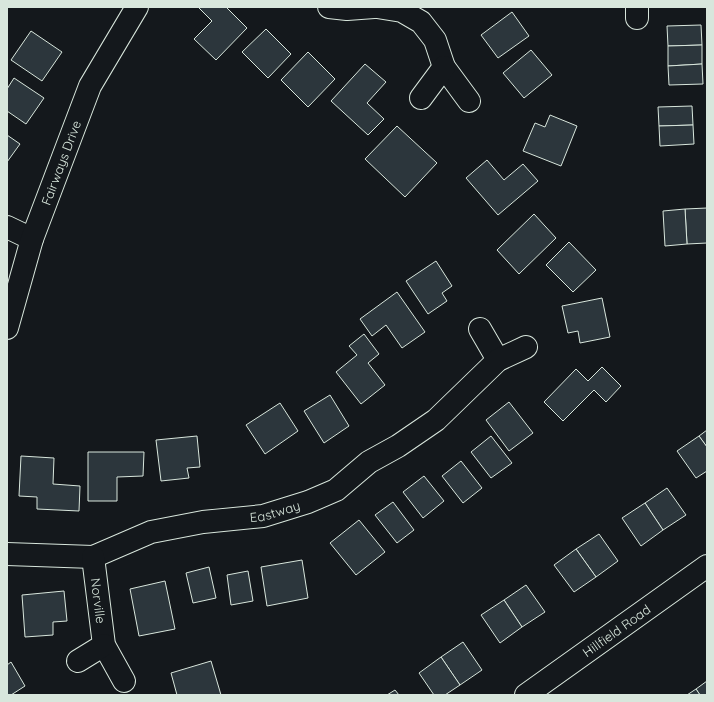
<svg xmlns="http://www.w3.org/2000/svg" width="714" height="702" font-family="Quicksand,sans-serif">
  <style>
    .building { fill: #2c363c; stroke: #d8e6dc }
    .lines { fill: none; stroke-linecap: round; stroke-linejoin: round }
    .street-casing { stroke: #d8e6dc; stroke-width: 24 }
    .street { stroke: #14181c; stroke-width: 22 }
    .labels { text-anchor: middle; dominant-baseline: central; stroke-width: 3; stroke-linejoin: round; paint-order: stroke }
    .street-label { font-size: 13px; fill: #d8e6dc; stroke: #14181c }
  </style>
  <rect width="100%" height="100%" fill="#14181c"/>
  <g class="building">
    <polygon points="198,7 226,7 247,28 216,60 194,39 212,21"/>
    <polygon points="512,12 529,36 498,58 481,35"/>
    <polygon points="701,25 702,45 668,46 667,26"/>
    <polygon points="266,29 291,54 268,78 242,52"/>
    <polygon points="31,31 62,52 42,81 11,60"/>
    <polygon points="702,45 702,64 668,66 668,46"/>
    <polygon points="531,50 552,75 524,98 503,73"/>
    <polygon points="308,52 335,79 308,107 281,80"/>
    <polygon points="365,64 386,82 367,103 384,119 368,135 331,101"/>
    <polygon points="702,64 703,84 669,85 668,66"/>
    <polygon points="14,78 44,98 26,124 7,111 7,89"/>
    <polygon points="692,106 693,125 659,126 658,107"/>
    <polygon points="550,115 577,126 561,166 523,151 535,123 545,127"/>
    <polygon points="693,125 694,144 660,146 659,126"/>
    <polygon points="397,126 437,163 405,197 365,159"/>
    <polygon points="7,135 20,144 7,162"/>
    <polygon points="487,160 504,180 523,164 538,181 498,215 466,178"/>
    <polygon points="707,208 707,243 687,244 685,209"/>
    <polygon points="685,209 687,244 665,246 663,211"/>
    <polygon points="534,214 556,238 519,274 497,250"/>
    <polygon points="569,242 596,270 573,292 546,265"/>
    <polygon points="436,261 452,286 442,293 447,301 428,314 406,281"/>
    <polygon points="397,292 425,332 402,348 386,325 372,336 360,319"/>
    <polygon points="602,298 610,337 580,343 578,331 568,333 562,306"/>
    <polygon points="364,334 379,354 368,363 385,385 361,404 336,372 357,355 349,346"/>
    <polygon points="602,367 621,386 606,402 594,390 563,421 544,402 576,369 588,381"/>
    <polygon points="330,395 349,426 324,443 304,411"/>
    <polygon points="509,402 533,433 509,451 486,420"/>
    <polygon points="280,403 298,431 265,454 246,425"/>
    <polygon points="707,430 707,447 699,436"/>
    <polygon points="197,436 200,467 187,468 189,478 161,481 156,440"/>
    <polygon points="491,436 512,463 491,478 471,452"/>
    <polygon points="699,436 707,447 707,471 696,478 677,451"/>
    <polygon points="88,452 144,452 143,476 117,477 117,501 88,501"/>
    <polygon points="21,456 54,458 53,484 80,486 79,511 37,509 37,497 19,496"/>
    <polygon points="461,461 482,488 463,503 442,476"/>
    <polygon points="424,476 444,501 423,518 403,492"/>
    <polygon points="667,488 686,515 663,530 645,503"/>
    <polygon points="393,502 414,530 397,543 375,515"/>
    <polygon points="645,503 663,530 641,546 622,518"/>
    <polygon points="359,520 385,552 356,575 330,543"/>
    <polygon points="599,534 618,561 596,577 576,549"/>
    <polygon points="576,549 596,577 574,592 554,565"/>
    <polygon points="302,560 308,598 267,606 261,567"/>
    <polygon points="209,567 216,598 193,603 186,573"/>
    <polygon points="248,571 253,601 231,605 227,575"/>
    <polygon points="165,581 175,629 139,636 130,589"/>
    <polygon points="526,585 545,612 522,627 504,600"/>
    <polygon points="64,591 67,621 53,622 53,635 25,637 22,595"/>
    <polygon points="504,600 522,627 500,643 481,615"/>
    <polygon points="463,642 482,670 460,685 441,657"/>
    <polygon points="441,657 460,685 445,695 434,695 419,673"/>
    <polygon points="211,661 221,695 177,695 171,673"/>
    <polygon points="11,662 25,686 11,695 7,695 7,665"/>
    <polygon points="707,681 707,695 700,695 696,689"/>
    <polygon points="696,689 700,695 687,695"/>
    <polygon points="395,690 399,695 387,695"/>
  </g>
  <g class="lines">
    <defs>
      <g id="street">
        <polyline points="329,7 347,9 374,7"/>
        <polyline points="377,7 402,11 421,22 435,40 444,67 469,101"/>
        <polyline points="637,7 637,18"/>
        <polyline points="421,98 444,67"/>
        <polyline points="7,227 32,239"/>
        <path id="s1" d="M 7,328 L 32,239 L 90,86 L 137,7"/>
        <polyline points="480,329 498,360"/>
        <path id="s2" d="M 7,554 L 93,557 L 151,532 L 203,522 L 263,516 L 308,502 L 336,490 L 369,462 L 398,446 L 436,420 L 498,360 L 526,347"/>
        <path id="s3" d="M 93,557 L 104,645 L 124,681"/>
        <polyline points="78,661 104,645"/>
        <path id="s4" d="M 526,695 L 707,566"/>
      </g>
    </defs>
    <use href="#street" class="street-casing"/>
    <use href="#street" class="street"/>
  </g>
  <g class="labels">
    <g class="street-label">
      <text stroke="none"><textPath href="#s1" startOffset="174">Fairways Drive</textPath></text>
      <text stroke="none"><textPath href="#s2" startOffset="275">Eastway</textPath></text>
      <text stroke="none"><textPath href="#s3" startOffset="44">Norville</textPath></text>
      <text stroke="none"><textPath href="#s4" startOffset="111">Hillfield Road</textPath></text>
    </g>
  </g>
  <rect width="714" height="702" fill="none" stroke="#d8e6dc" stroke-width="16"/>
</svg>
